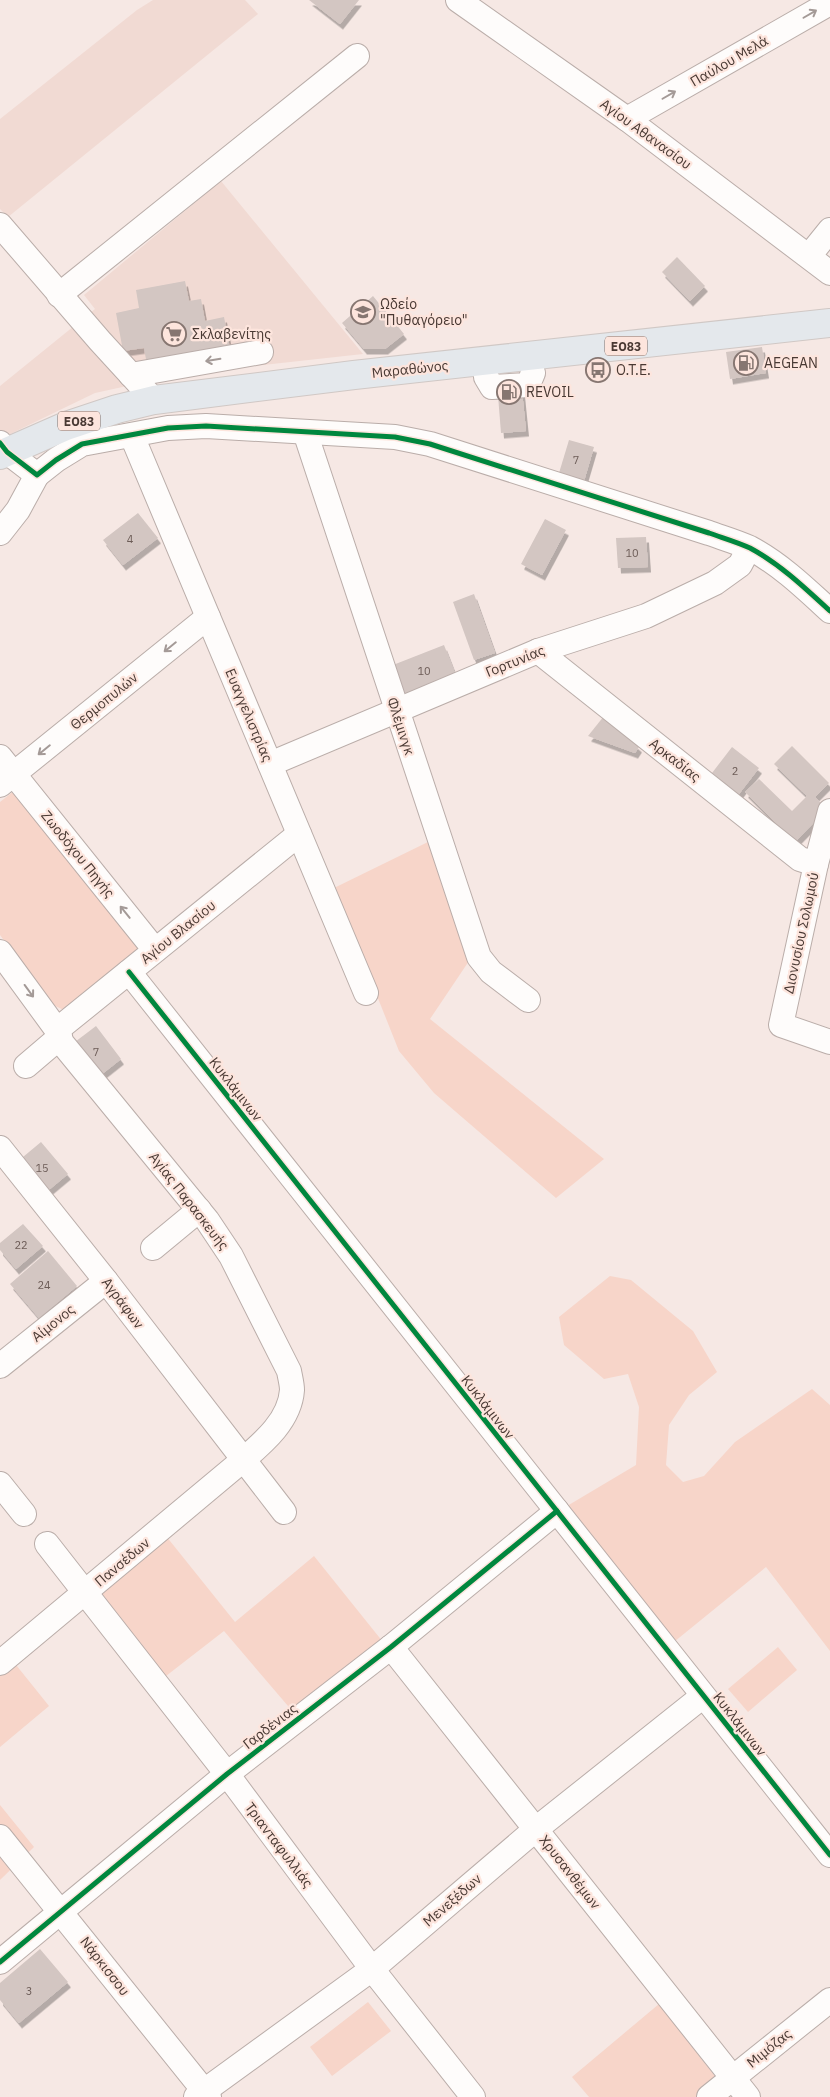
<svg xmlns="http://www.w3.org/2000/svg" width="830" height="2097" font-family="'IBM Plex Sans',sans-serif">
  <style>
    .built { fill: #f1dad3 }
    .green { fill: #f7d5c9 }
    .building { fill: #d3c6c2; filter: url(#shadow) }
    .lines { fill: none; stroke-linecap: round; stroke-linejoin: round }
    .minor-casing { stroke: #baada9; stroke-width: 26 }
    .major-casing { stroke: #d0c8c5; stroke-width: 30 }
    .minor { stroke: #fefcfb; stroke-width: 24 }
    .major { stroke: #e4e8ec; stroke-width: 28 }
    .cycleway-casing { stroke: #fde5dd; stroke-width: 8 }
    .cycleway { stroke: #00873e; stroke-width: 5 }
    .oneway { stroke: #a49a97 }
    .labels { text-anchor: middle; dominant-baseline: central; stroke-width: 4.5; stroke-linejoin: round; paint-order: stroke }
    .number-label { font-size: 11px; fill: #6c5c57 }
    .shield { fill: #fde5dd; stroke: #7f6d66; stroke-width: 1 }
    .shield-label { font-size: 12px; font-weight: bold; fill: #493933 }
    .street-label { font-size: 14px; fill: #493933; stroke: #fde5dd }
    .poi-label { font-size: 14px; fill: #493933; stroke: #fde5dd; text-anchor: start }
  </style>
  <defs>
    <filter id="shadow"><feDropShadow dx="3" dy="5.5" stdDeviation="0" flood-color="#0004"/></filter>
  </defs>
  <rect width="100%" height="100%" fill="#f6e8e4"/>
  <g class="built">
    <polygon points="153,0 245,0 258,14 8,217 0,209 0,119 137,10"/>
    <polygon points="221,181 363,354 182,374 95,393 4,437 0,432 0,386 95,309 84,295"/>
  </g>
  <g class="green">
    <polygon points="14,791 143,948 68,1012 51,1004 0,935 0,802"/>
    <polygon points="430,841 471,958 430,1019 604,1159 556,1198 434,1093 399,1051 334,888"/>
    <polygon points="610,1276 631,1280 693,1331 717,1372 689,1395 669,1425 666,1465 683,1482 704,1476 735,1442 812,1389 830,1405 830,1651 766,1567 669,1646 562,1509 636,1465 639,1407 628,1374 604,1379 564,1345 559,1317"/>
    <polygon points="166,1536 235,1622 314,1556 383,1642 294,1713 224,1631 166,1676 98,1592"/>
    <polygon points="0,1645 49,1706 0,1747"/>
    <polygon points="778,1647 797,1670 748,1712 728,1689"/>
    <polygon points="0,1805 34,1847 0,1880"/>
    <polygon points="368,2002 391,2031 332,2076 310,2047"/>
    <polygon points="659,2004 731,2097 589,2097 572,2077"/>
  </g>
  <g class="building">
    <polygon points="309,0 359,0 340,24"/>
    <polygon points="677,257 705,286 690,301 662,272"/>
    <polygon points="185,281 189,301 201,299 205,321 224,317 231,354 208,350 169,356 170,361 147,365 144,348 123,351 116,313 139,308 136,290"/>
    <polygon points="373,296 404,334 385,349 364,349 342,323"/>
    <polygon points="762,347 766,373 730,379 726,352"/>
    <polygon points="521,381 526,431 501,433 497,383"/>
    <polygon points="569,440 594,447 584,481 559,473"/>
    <polygon points="138,513 158,538 123,565 103,540"/>
    <polygon points="545,519 566,530 542,575 521,564"/>
    <polygon points="646,537 648,567 618,568 616,538"/>
    <polygon points="474,594 495,653 474,660 453,602"/>
    <polygon points="444,645 456,676 405,696 393,665"/>
    <polygon points="604,716 639,747 635,753 588,736"/>
    <polygon points="792,746 829,783 815,797 827,809 795,842 745,792 759,779 792,811 807,796 774,764"/>
    <polygon points="732,747 759,768 739,794 712,773"/>
    <polygon points="96,1026 121,1059 97,1078 71,1045"/>
    <polygon points="41,1142 68,1174 44,1194 17,1162"/>
    <polygon points="23,1224 43,1246 16,1269 0,1250 0,1243"/>
    <polygon points="48,1251 77,1286 39,1318 10,1284"/>
    <polygon points="40,1949 68,1982 19,2023 0,2000 0,1983"/>
  </g>
  <g class="lines">
    <defs>
      <g id="minor">
        <polyline points="458,0 627,119 830,273"/>
        <polyline points="627,119 830,3"/>
        <polyline points="0,225 100,341 154,400"/>
        <polyline points="809,256 830,230"/>
        <polyline points="59,295 357,56"/>
        <polyline points="131,375 261,352"/>
        <polyline points="486,377 492,387 528,385 533,373"/>
        <polyline points="305,432 479,957 491,972 528,1000"/>
        <polyline points="132,436 366,993"/>
        <path d="M 0,443 L 7,452 L 37,475 L 56,460 L 82,444 L 168,428 L 206,426 L 395,437 L 430,444 L 709,533 C 723,538 737,542 750,548 C 780,564 805,588 830,611"/>
        <polyline points="0,533 18,510 37,475"/>
        <polyline points="538,651 800,859 816,864"/>
        <polyline points="0,757 155,950"/>
        <polyline points="270,764 538,651 646,616 715,583 740,565 749,548"/>
        <polyline points="0,785 208,617"/>
        <polyline points="830,811 816,864 781,1025 830,1042"/>
        <path d="M 0,952 L 57,1030 L 62,1043 L 207,1220 L 231,1256 L 289,1371 C 290,1377 292,1384 292,1390 C 290,1420 264,1442 243,1460 L 0,1663"/>
        <polyline points="129,972 830,1855"/>
        <polyline points="57,1030 299,834"/>
        <polyline points="26,1066 60,1037"/>
        <polyline points="0,1148 106,1281 284,1512"/>
        <polyline points="153,1248 199,1210"/>
        <polyline points="0,1366 106,1281"/>
        <polyline points="0,1484 24,1514"/>
        <polyline points="47,1544 227,1774 372,1969 473,2097"/>
        <polyline points="391,1647 748,2097"/>
        <polyline points="0,1837 209,2097"/>
        <polyline points="0,1962 227,1774 391,1647 557,1511"/>
        <polyline points="196,2097 372,1969 536,1829 703,1696"/>
        <polyline points="709,2097 830,2000"/>
      </g>
      <polyline id="major" points="0,455 66,426 117,409 154,400 354,375 830,323"/>
    </defs>
    <use href="#minor" class="minor-casing"/>
    <use href="#major" class="major-casing"/>
    <use href="#minor" class="minor"/>
    <use href="#major" class="major"/>
    <defs>
      <g id="cycleway">
        <path d="M 0,443 L 7,452 L 37,475 L 56,460 L 82,444 L 168,428 L 206,426 L 395,437 L 430,444 L 709,533 C 723,538 737,542 750,548 C 780,564 805,588 830,611"/>
        <polyline points="129,972 830,1855"/>
        <polyline points="0,1962 227,1774 391,1647 557,1511"/>
      </g>
    </defs>
    <use href="#cycleway" class="cycleway-casing"/>
    <use href="#cycleway" class="cycleway"/>
  </g>
  <defs><path id="oneway-shaft" d="M-6 0H5M1.5-3L5.5 0L1.5 3" fill="none" stroke-width="1.6" stroke-linecap="round" stroke-linejoin="round" transform="scale(1.25)"/></defs>
  <g class="oneway">
    <use href="#oneway-shaft" transform="translate(810 14) rotate(-30)"/>
    <use href="#oneway-shaft" transform="translate(669 95) rotate(-30)"/>
    <use href="#oneway-shaft" transform="translate(213 360) rotate(171)"/>
    <use href="#oneway-shaft" transform="translate(170 647) rotate(141)"/>
    <use href="#oneway-shaft" transform="translate(44 750) rotate(141)"/>
    <use href="#oneway-shaft" transform="translate(125 912) rotate(-129)"/>
    <use href="#oneway-shaft" transform="translate(29 991) rotate(54)"/>
  </g>
  <defs>
    <symbol id="school-ring" viewBox="-11 -11 22 22"><circle r="9.5" fill="#fde5dd" stroke="#867671" stroke-width="1.5"/><path d="M0-5L7-2L0 1L-7-2ZM-4 1L0 2.5L4 1V4Q0 6-4 4Z" fill="#867671"/></symbol>
    <symbol id="supermarket-ring" viewBox="-11 -11 22 22"><circle r="9.5" fill="#fde5dd" stroke="#867671" stroke-width="1.5"/><path d="M-6-5.5h2.5l.6 2H6L4.5 2H-2.5L-4.4-4H-6ZM-1.5 3.2a1.3 1.3 0 1 0 .1 0ZM3 3.2a1.3 1.3 0 1 0 .1 0Z" fill="#867671"/></symbol>
    <symbol id="fuel-ring" viewBox="-11 -11 22 22"><circle r="9.5" fill="#fde5dd" stroke="#867671" stroke-width="1.5"/><path d="M-5.5-6h7V0h2V4h1.3V-2.5L3-4.5l.8-.8L6-3V5H2.5V1h-1V6h-7ZM-4.2-4.7v3.2H.2V-4.7Z" fill="#867671"/></symbol>
    <symbol id="bus-ring" viewBox="-11 -11 22 22"><circle r="9.5" fill="#fde5dd" stroke="#867671" stroke-width="1.5"/><path d="M-5-6H5V4H4V6H2V4H-2V6H-4V4H-5ZM-3.5-4V0h7V-4ZM-3.5 1.2v1.5H-2V1.2ZM2 1.2v1.5H3.5V1.2Z" fill="#867671"/></symbol>
  </defs>
  <g fill-rule="evenodd">
    <use href="#school-ring" x="349" y="298" width="28" height="28"/>
    <use href="#supermarket-ring" x="160" y="320" width="28" height="28"/>
    <use href="#fuel-ring" x="732" y="349" width="28" height="28"/>
    <use href="#bus-ring" x="584" y="356" width="28" height="28"/>
    <use href="#fuel-ring" x="495" y="378" width="28" height="28"/>
  </g>
  <g class="labels">
    <g class="number-label">
      <text x="576" y="460">7</text>
      <text x="130" y="539">4</text>
      <text x="632" y="553">10</text>
      <text x="424" y="671">10</text>
      <text x="735" y="771">2</text>
      <text x="96" y="1052">7</text>
      <text x="42" y="1168">15</text>
      <text x="21" y="1245">22</text>
      <text x="44" y="1285">24</text>
      <text x="29" y="1991">3</text>
    </g>
    <g class="shield">
      <rect x="605" y="336.5" width="42" height="19" rx="4"/>
      <rect x="58" y="411.5" width="42" height="19" rx="4"/>
    </g>
    <g class="shield-label">
      <text x="626" y="346">ΕΟ83</text>
      <text x="79" y="421">ΕΟ83</text>
    </g>
    <g class="street-label">
      <text transform="translate(729 61) rotate(-30)">Παύλου Μελά</text>
      <text transform="translate(646 134) rotate(36)">Αγίου Αθανασίου</text>
      <text transform="translate(410 369) rotate(-6)">Μαραθώνος</text>
      <text transform="translate(515 661) rotate(-22)">Γορτυνίας</text>
      <text transform="translate(104 701) rotate(-39)">Θερμοπυλών</text>
      <text transform="translate(249 715) rotate(67)">Ευαγγελιστρίας</text>
      <text transform="translate(401 726) rotate(72)">Φλέμινγκ</text>
      <text transform="translate(675 760) rotate(38)">Αρκαδίας</text>
      <text transform="translate(78 854) rotate(51)">Ζωοδόχου Πηγής</text>
      <text transform="translate(178 932) rotate(-39)">Αγίου Βλασίου</text>
      <text transform="translate(801 933) rotate(-78)">Διονυσίου Σολωμού</text>
      <text transform="translate(236 1089) rotate(52)">Κυκλάμινων</text>
      <text transform="translate(189 1201) rotate(52)">Αγίας Παρασκευής</text>
      <text transform="translate(123 1303) rotate(53)">Αγράφων</text>
      <text transform="translate(53 1323) rotate(-39)">Αίμονος</text>
      <text transform="translate(488 1407) rotate(52)">Κυκλάμινων</text>
      <text transform="translate(122 1562) rotate(-40)">Πανσέδων</text>
      <text transform="translate(740 1724) rotate(52)">Κυκλάμινων</text>
      <text transform="translate(270 1726) rotate(-38)">Γαρδένιας</text>
      <text transform="translate(279 1845) rotate(53)">Τριανταφυλλιάς</text>
      <text transform="translate(570 1872) rotate(52)">Χρυσανθέμων</text>
      <text transform="translate(452 1900) rotate(-41)">Μενεξέδων</text>
      <text transform="translate(105 1966) rotate(52)">Νάρκισσου</text>
      <text transform="translate(769 2048) rotate(-39)">Μιμόζας</text>
    </g>
    <g class="poi-label">
      <text x="380" y="304">Ωδείο<tspan x="380" dy="16">"Πυθαγόρειο"</tspan></text>
      <text x="192" y="334">Σκλαβενίτης</text>
      <text x="764" y="363">AEGEAN</text>
      <text x="616" y="370">Ο.Τ.Ε.</text>
      <text x="526" y="392">REVOIL</text>
    </g>
  </g>
</svg>
